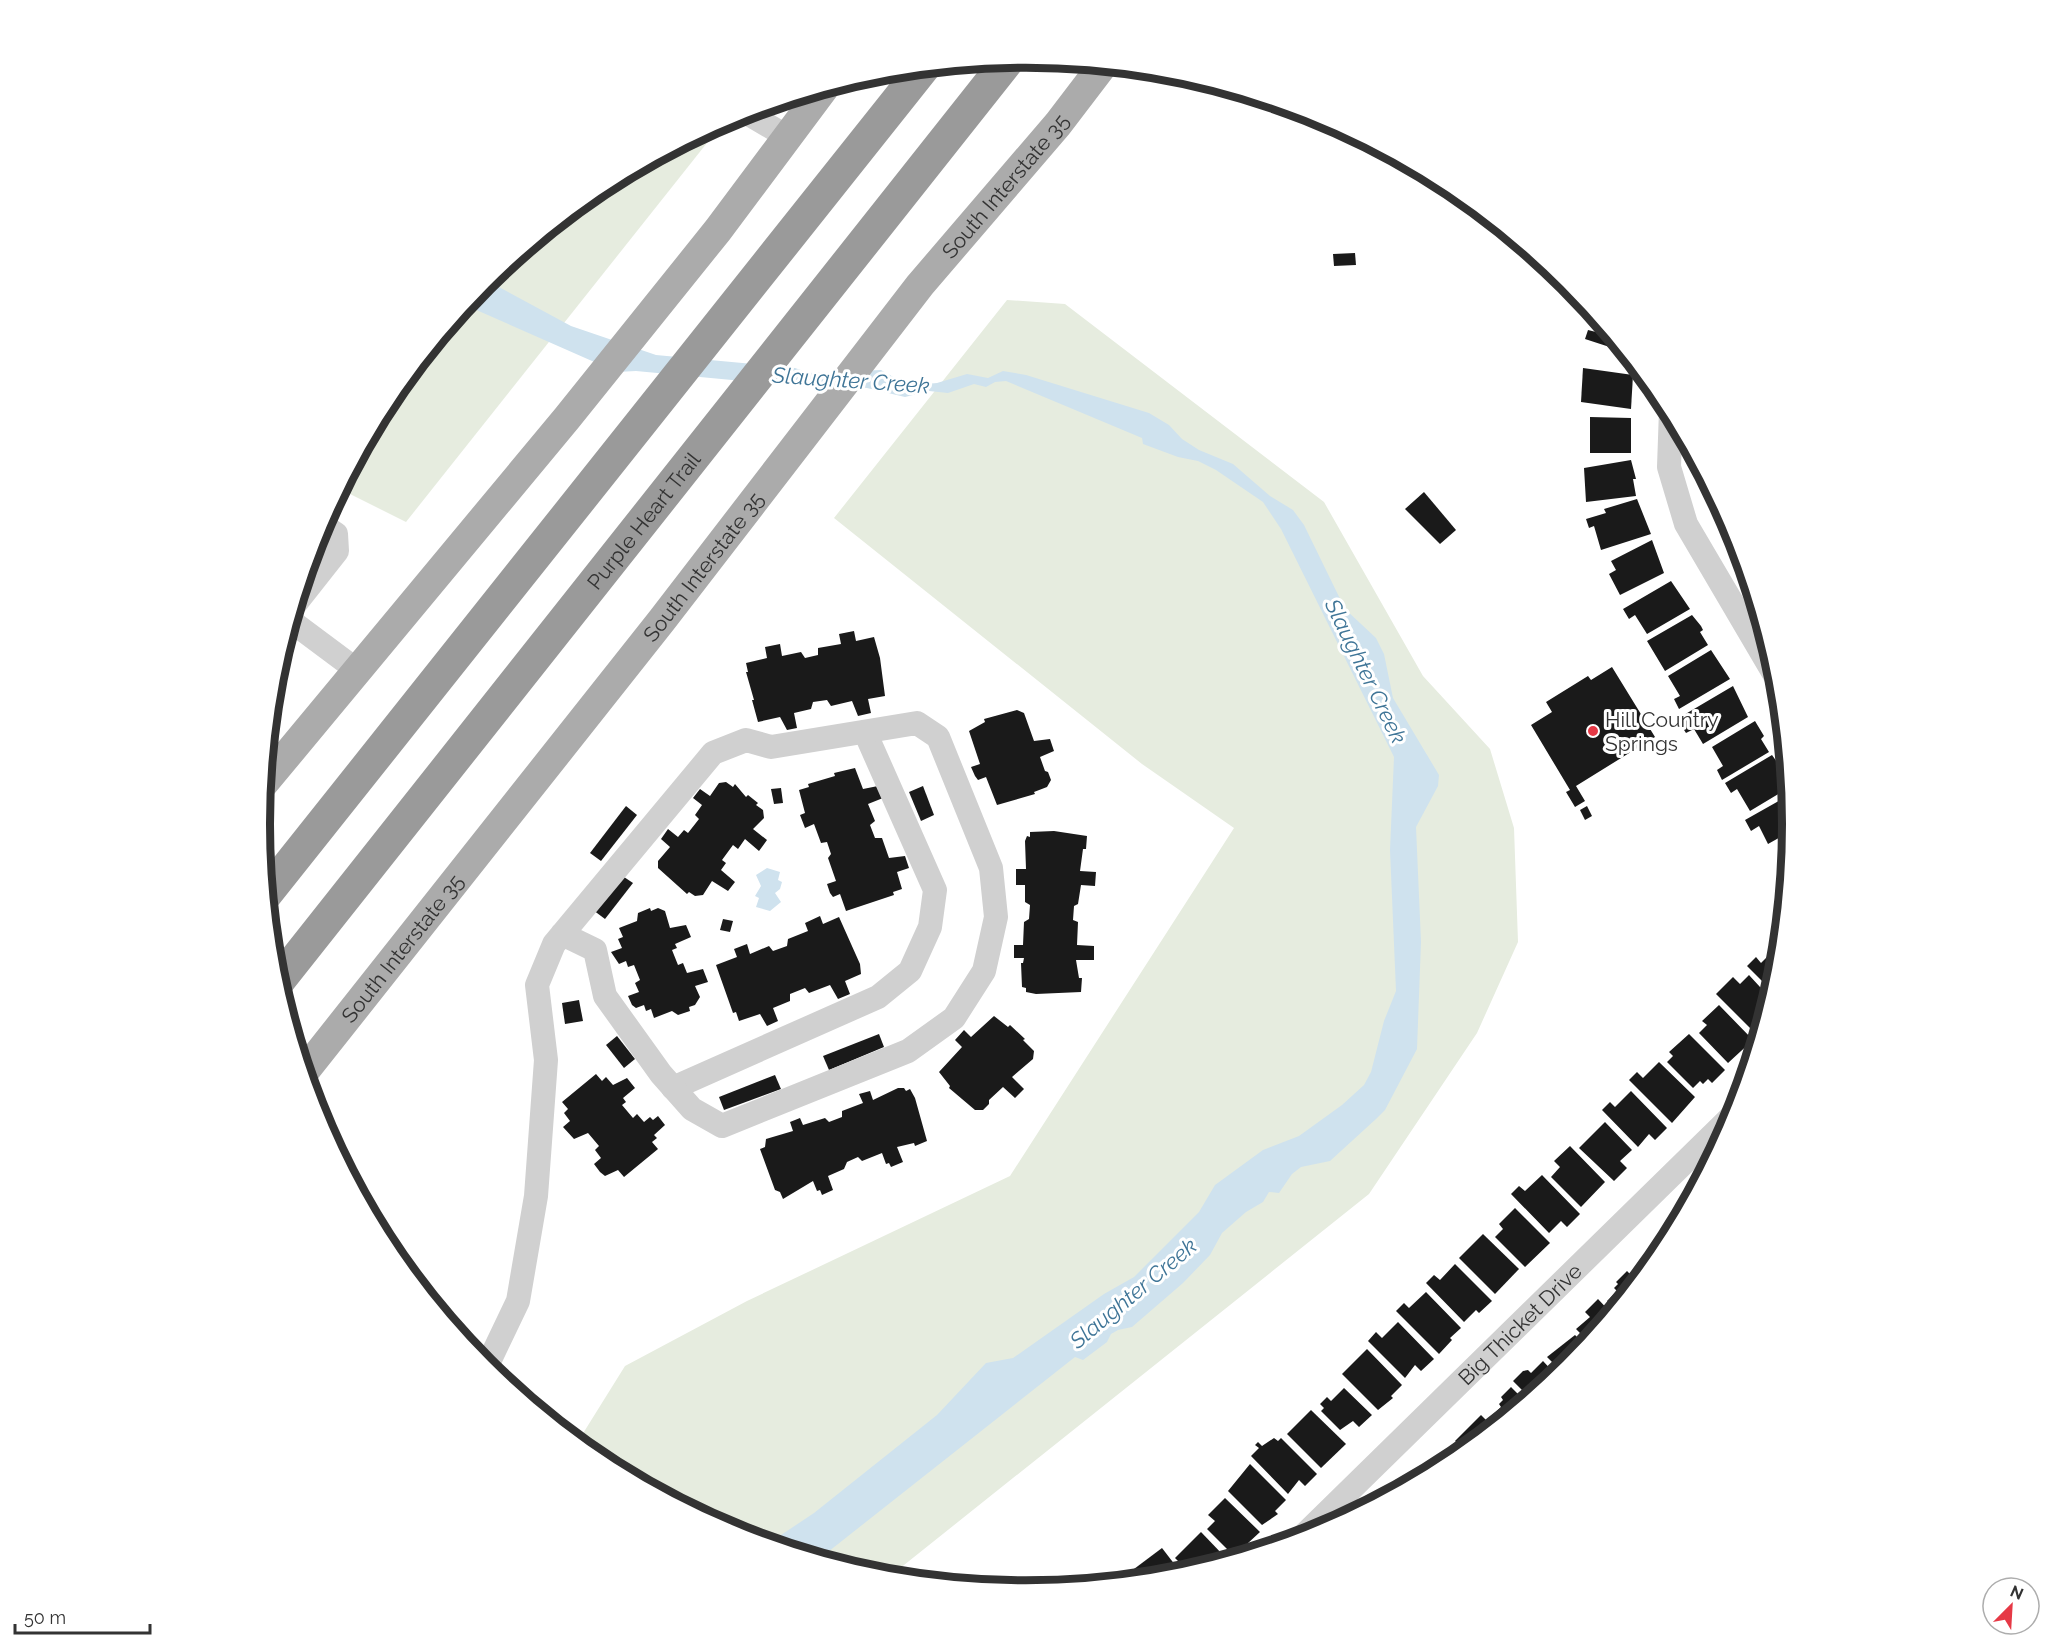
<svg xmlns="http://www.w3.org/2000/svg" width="2053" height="1648" font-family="Raleway,sans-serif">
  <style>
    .green { fill: #e6ecdf }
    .water { fill: #cfe2ee }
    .building { fill: #1a1a1a }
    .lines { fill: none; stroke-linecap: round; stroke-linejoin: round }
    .minor { stroke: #d0d0d0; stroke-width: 24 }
    .major { stroke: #ababab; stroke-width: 30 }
    .highway { stroke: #9a9a9a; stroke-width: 33 }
    .poi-dot { fill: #e63946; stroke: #fff; stroke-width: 2 }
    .labels { text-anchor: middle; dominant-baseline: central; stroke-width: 6; stroke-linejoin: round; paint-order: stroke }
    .street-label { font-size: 21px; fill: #333; stroke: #fff }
    .poi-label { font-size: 21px; fill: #333; stroke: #fff; text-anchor: start }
    .water-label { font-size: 22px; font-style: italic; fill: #3f7597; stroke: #fff }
    .rim { fill: none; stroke: #333; stroke-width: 8 }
  </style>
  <rect width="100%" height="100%" fill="#fff"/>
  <g class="green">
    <polygon points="720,123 722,124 406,522 340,489 389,398 484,281 601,186"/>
    <polygon points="1007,300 1065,304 1324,502 1423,676 1490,749 1514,828 1518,942 1477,1033 1369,1194 889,1577 877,1576 733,1532 600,1462 577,1443 625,1366 747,1301 1010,1176 1234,828 1142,764 834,518"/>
  </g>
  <g class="water">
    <polygon points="486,280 571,326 656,355 795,368 809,373 881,370 902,382 915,385 937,383 967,374 988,378 1003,371 1026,375 1149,413 1169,425 1182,439 1199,450 1233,464 1270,496 1293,510 1304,525 1345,609 1376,638 1384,654 1393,698 1439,775 1438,786 1416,827 1421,942 1417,1049 1385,1110 1376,1119 1330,1161 1301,1167 1292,1174 1279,1193 1269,1192 1263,1202 1246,1212 1222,1233 1210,1255 1183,1283 1132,1327 1118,1330 1111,1334 1107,1342 1083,1360 1075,1357 819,1559 769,1543 814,1513 937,1415 986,1363 1013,1358 1104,1294 1134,1277 1199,1212 1215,1185 1263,1150 1299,1136 1342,1105 1364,1085 1371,1072 1384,1021 1396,991 1390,850 1394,757 1281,529 1263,502 1216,470 1198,461 1178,457 1143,444 1142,438 1006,381 995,382 986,387 974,384 948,393 929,391 905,397 867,388 821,382 805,387 636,371 617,372 465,305"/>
    <polygon points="767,868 780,872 778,880 782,882 780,889 775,893 781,902 770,911 756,907 759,898 755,896 761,886 756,875"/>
  </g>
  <g class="building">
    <polygon points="1355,253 1356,265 1334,266 1333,254"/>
    <polygon points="1600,320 1615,338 1628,353 1585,339 1588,330 1596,332"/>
    <polygon points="1583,368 1633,375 1631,409 1581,402"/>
    <polygon points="1590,417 1631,418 1631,453 1590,453"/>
    <polygon points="1631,460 1636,479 1633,479 1636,496 1586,502 1584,468"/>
    <polygon points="1424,492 1456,530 1440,544 1405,509"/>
    <polygon points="1637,499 1651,534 1601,550 1594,526 1589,528 1586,519 1606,513 1604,509"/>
    <polygon points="1652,540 1664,573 1620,595 1609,574 1616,570 1611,561"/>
    <polygon points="1671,581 1690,609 1647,634 1635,615 1629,619 1623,609"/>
    <polygon points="1692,615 1701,626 1703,630 1700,632 1708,645 1665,671 1647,641"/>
    <polygon points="854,631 856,641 874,637 880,658 885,696 868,699 871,713 858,716 852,701 831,706 827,700 813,702 811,709 794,713 797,728 787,730 780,717 758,722 752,700 754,700 746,672 748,672 746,663 767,658 765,647 780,644 782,656 801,652 805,658 818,655 818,648 841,644 839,634"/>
    <polygon points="1711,650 1730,679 1679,709 1674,699 1680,696 1668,676"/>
    <polygon points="1612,667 1655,737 1576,786 1585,801 1575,807 1566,792 1570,790 1531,725 1552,712 1546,702 1588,676 1591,680"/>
    <polygon points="1733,686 1748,717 1703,744 1694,729 1686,733 1677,719"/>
    <polygon points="1017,710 1024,713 1034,741 1050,739 1054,751 1040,757 1045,771 1048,772 1051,780 1047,787 1034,792 1035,794 997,805 986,777 978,780 975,776 971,767 980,764 969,731 985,722 984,719"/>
    <polygon points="1755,721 1764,736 1761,739 1769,752 1722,780 1717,770 1723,766 1712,747"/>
    <polygon points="1772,755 1789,779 1790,787 1750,811 1737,789 1731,793 1725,783"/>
    <polygon points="855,768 863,789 878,786 883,798 868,804 875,821 870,825 875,838 882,838 889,858 905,856 909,868 897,872 902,889 893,892 894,895 846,911 840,894 833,897 830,893 827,884 836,881 828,858 831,854 827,842 821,843 814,824 805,828 800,815 805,813 799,790 809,787 808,784 835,776 834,773"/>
    <polygon points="726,782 733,787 735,784 746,797 748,795 758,803 756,805 763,810 764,818 753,829 767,840 759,851 745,839 738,849 733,845 722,860 726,863 721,870 735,882 728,891 712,881 703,895 695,896 689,892 687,894 658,868 658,861 670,847 661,839 668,829 678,837 684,830 688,833 699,819 695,815 702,805 693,798 700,789 710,796 719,783"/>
    <polygon points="923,786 934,815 921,821 909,792"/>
    <polygon points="781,788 783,803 774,804 771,789"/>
    <polygon points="1791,794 1793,830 1768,844 1759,826 1751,831 1745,820"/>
    <polygon points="626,806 637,815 601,861 590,853"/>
    <polygon points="1587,806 1592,816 1585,820 1580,810"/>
    <polygon points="1054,831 1087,836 1086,849 1083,849 1080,871 1096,872 1095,886 1081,885 1078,904 1074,906 1073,920 1078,922 1077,945 1094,946 1094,960 1076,960 1079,978 1082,978 1081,992 1036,994 1026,992 1026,988 1022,987 1021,963 1023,963 1024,958 1014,958 1014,945 1023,945 1024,922 1029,919 1030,905 1025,902 1025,885 1016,885 1016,869 1026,869 1025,841 1027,836 1030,837 1030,832"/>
    <polygon points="621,875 633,883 605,919 593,910"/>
    <polygon points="650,908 651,911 658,908 665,911 670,928 686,925 691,937 675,944 677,948 672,950 678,965 683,963 687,973 703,969 708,982 695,986 700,997 695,1005 689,1007 690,1011 678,1015 672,1011 654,1018 651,1009 646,1011 644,1005 636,1008 632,1005 628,996 639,992 635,983 640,980 634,965 628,967 626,961 619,964 611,952 622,948 618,939 623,937 619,928 637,921 638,913"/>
    <polygon points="820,916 823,924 839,917 860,964 861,974 845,981 850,994 838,999 830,985 809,993 805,988 790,994 790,1001 773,1008 778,1021 767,1026 760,1014 739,1021 736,1012 733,1013 716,965 737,957 734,949 747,944 750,954 769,946 773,951 787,946 788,939 808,931 805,923"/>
    <polygon points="723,919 733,921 730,932 720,930"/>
    <polygon points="1777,947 1781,951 1773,992 1747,966 1756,957 1761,963"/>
    <polygon points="1749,975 1771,999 1762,1030 1757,1035 1716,994 1733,977 1740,984"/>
    <polygon points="579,1000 583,1021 565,1024 562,1003"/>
    <polygon points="1719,1005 1753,1040 1728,1063 1699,1033 1707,1025 1702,1021"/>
    <polygon points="994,1016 1008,1027 1010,1025 1025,1039 1023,1040 1034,1051 1033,1059 1012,1077 1024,1089 1015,1098 1003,1087 989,1100 989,1104 983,1110 975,1110 949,1088 950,1086 939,1072 962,1047 955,1040 964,1030 971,1037"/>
    <polygon points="879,1034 884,1047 829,1070 823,1056"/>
    <polygon points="1689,1034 1725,1070 1712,1083 1708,1079 1703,1084 1700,1081 1693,1088 1667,1062 1673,1056 1669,1052"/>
    <polygon points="617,1036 635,1059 624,1068 606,1045"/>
    <polygon points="1659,1062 1695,1097 1672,1123 1629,1080 1637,1072 1643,1078"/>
    <polygon points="596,1074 602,1081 606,1077 613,1085 627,1078 635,1088 623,1098 626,1102 622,1105 633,1118 637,1114 644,1122 650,1117 653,1120 658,1116 665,1125 654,1135 657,1138 652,1142 658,1149 624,1177 618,1170 605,1176 600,1172 594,1164 601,1158 595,1150 599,1146 588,1133 574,1139 563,1127 570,1121 564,1113 568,1109 562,1102"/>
    <polygon points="775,1075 781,1089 724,1110 719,1097"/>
    <polygon points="898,1088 904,1088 906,1091 910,1089 915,1098 927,1141 915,1146 914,1143 897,1147 903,1162 891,1167 889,1163 886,1164 882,1153 862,1161 858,1157 847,1162 844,1169 828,1176 833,1190 822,1195 820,1190 817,1191 813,1181 783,1199 780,1192 775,1190 760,1149 765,1147 766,1139 793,1131 790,1122 800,1118 803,1125 825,1118 829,1122 842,1117 842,1111 863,1103 859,1094 870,1091 873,1100"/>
    <polygon points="1631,1091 1667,1128 1655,1140 1649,1134 1638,1147 1602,1110 1610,1102 1615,1107"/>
    <polygon points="1605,1122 1632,1150 1620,1161 1627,1168 1614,1181 1579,1148"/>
    <polygon points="1570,1146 1605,1182 1581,1207 1551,1177 1560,1167 1554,1161"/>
    <polygon points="1542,1175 1580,1214 1567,1227 1561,1221 1549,1233 1511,1194 1519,1186 1525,1191"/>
    <polygon points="1515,1208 1550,1243 1525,1267 1495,1237 1503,1229 1499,1224"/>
    <polygon points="1483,1234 1519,1269 1495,1294 1459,1258"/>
    <polygon points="1659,1246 1663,1251 1642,1278 1639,1274 1650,1264 1645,1259"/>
    <polygon points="1455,1264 1492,1301 1479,1313 1476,1310 1464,1322 1426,1283 1434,1275 1440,1280"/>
    <polygon points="1627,1271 1638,1282 1615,1310 1607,1301 1617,1291 1614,1288 1618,1284 1616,1282"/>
    <polygon points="1426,1292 1461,1328 1450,1338 1452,1340 1439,1354 1396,1311 1404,1303 1409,1308"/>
    <polygon points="1598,1299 1612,1314 1589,1342 1576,1329 1590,1317 1585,1312"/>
    <polygon points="1398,1322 1434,1359 1421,1371 1415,1365 1405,1378 1368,1341 1376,1332 1382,1338"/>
    <polygon points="1575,1335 1586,1346 1562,1372 1547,1357"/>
    <polygon points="1367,1349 1402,1385 1391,1396 1393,1398 1378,1410 1342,1374"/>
    <polygon points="1543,1361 1557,1376 1530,1398 1513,1381 1523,1371 1528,1370 1531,1373"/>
    <polygon points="1511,1387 1526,1402 1497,1425 1490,1417 1501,1407 1499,1404 1503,1400 1501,1397"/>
    <polygon points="1344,1388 1372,1415 1359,1427 1353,1421 1340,1430 1321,1411 1324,1408 1320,1404 1327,1397 1331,1401"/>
    <polygon points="1311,1410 1346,1444 1321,1468 1287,1434"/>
    <polygon points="1481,1415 1494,1428 1466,1451 1455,1441"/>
    <polygon points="1274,1438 1278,1441 1281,1438 1317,1474 1305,1486 1299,1480 1288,1494 1251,1456 1259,1448 1255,1445 1258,1442 1262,1446"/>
    <polygon points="1453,1444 1462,1454 1432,1473 1428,1470 1434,1464 1432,1462"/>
    <polygon points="1250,1464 1286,1500 1275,1511 1278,1514 1262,1525 1228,1491"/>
    <polygon points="1225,1498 1260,1532 1234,1556 1207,1529 1215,1521 1208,1515"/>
    <polygon points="1201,1532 1225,1557 1218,1563 1189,1572 1175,1558"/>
    <polygon points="1162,1548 1182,1574 1143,1580 1134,1569"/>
  </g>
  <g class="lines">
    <g class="minor">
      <polyline points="745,112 786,136"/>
      <polyline points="1671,410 1669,467 1686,524 1780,684"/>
      <polyline points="296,603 337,551 336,534 321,524"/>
      <polyline points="291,621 358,671"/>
      <polyline points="673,1088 878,997 910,971 930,927 935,890 865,732"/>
      <polyline points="486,1368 518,1301 536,1196 546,1060 537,985 554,944 713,753 746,740 771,747 917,723 938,737 991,868 996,917 984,971 954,1018 908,1051 722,1126 692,1109 661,1074 605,996 595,950 562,934"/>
      <path id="s1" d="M 1301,1538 L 1738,1110"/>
    </g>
    <g class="major">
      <polyline points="263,784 567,418 718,230 824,88"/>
      <path id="s2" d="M 304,1072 L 662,620 L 920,285 L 1058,124 L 1103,65"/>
    </g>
    <g class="highway">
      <polyline points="266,894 924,67"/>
      <path id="s3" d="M 277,983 L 1009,59"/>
    </g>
  </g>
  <circle class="poi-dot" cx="1593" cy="731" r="6"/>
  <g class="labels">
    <g class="street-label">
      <text stroke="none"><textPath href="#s2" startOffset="1130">South Interstate 35</textPath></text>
      <text stroke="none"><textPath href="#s3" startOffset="590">Purple Heart Trail</textPath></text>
      <text stroke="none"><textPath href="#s2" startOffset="644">South Interstate 35</textPath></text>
      <text stroke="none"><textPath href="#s2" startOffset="158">South Interstate 35</textPath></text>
      <text stroke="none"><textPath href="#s1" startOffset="306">Big Thicket Drive</textPath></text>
    </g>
    <g class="poi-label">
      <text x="1605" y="719">Hill Country<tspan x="1605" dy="24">Springs</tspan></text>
    </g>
    <g class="water-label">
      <text transform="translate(851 380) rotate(4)">Slaughter Creek</text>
      <text transform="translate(1366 671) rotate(64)">Slaughter Creek</text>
      <text transform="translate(1133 1293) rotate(-40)">Slaughter Creek</text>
    </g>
  </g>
  <path d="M0 0H2053V1648H0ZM270 824a756 756 0 1 1 1512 0a756 756 0 1 1-1512 0Z" fill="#fff" fill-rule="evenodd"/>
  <path class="rim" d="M270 824a756 756 0 1 1 1512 0a756 756 0 1 1-1512 0Z"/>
  <g transform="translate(2011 1606) rotate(24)"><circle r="28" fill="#ffffff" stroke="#adadad" stroke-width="1.5"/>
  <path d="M0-4.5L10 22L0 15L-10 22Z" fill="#e63946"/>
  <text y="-9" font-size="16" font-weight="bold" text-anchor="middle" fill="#333333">N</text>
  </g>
  <path d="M15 1624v9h135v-9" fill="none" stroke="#333333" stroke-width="3"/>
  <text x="24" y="1624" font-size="18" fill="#333333" stroke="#ffffff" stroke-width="4.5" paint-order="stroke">50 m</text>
</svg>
